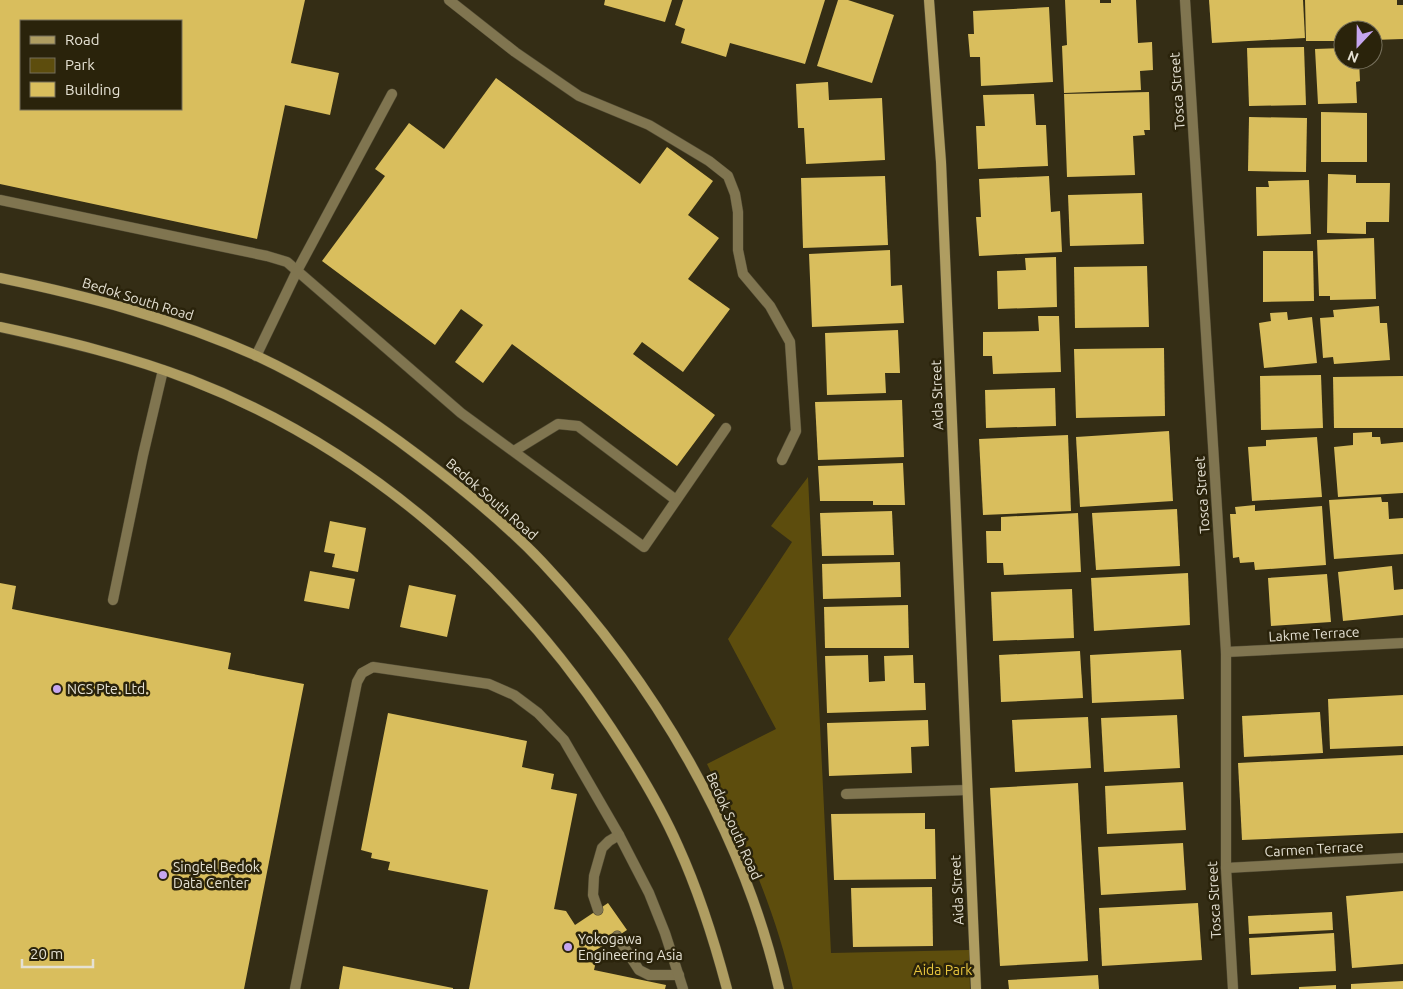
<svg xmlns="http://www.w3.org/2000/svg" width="1403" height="989" font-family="Ubuntu,sans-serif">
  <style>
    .green { fill: #5d4d0d }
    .building { fill: #d9be5d; fill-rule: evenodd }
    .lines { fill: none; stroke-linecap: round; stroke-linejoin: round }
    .lane-casing { stroke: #504a33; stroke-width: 11 }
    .street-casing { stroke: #504a33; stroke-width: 11 }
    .secondary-casing { stroke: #504a33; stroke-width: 11 }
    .lane { stroke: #807550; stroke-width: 10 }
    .street { stroke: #807550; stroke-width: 10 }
    .secondary { stroke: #af9d61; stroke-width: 10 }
    .poi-dot { fill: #c6a6f0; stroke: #2a230b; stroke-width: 2 }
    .labels { text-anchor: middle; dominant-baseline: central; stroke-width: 5; stroke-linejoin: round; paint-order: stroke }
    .street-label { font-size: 14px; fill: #e5e1d3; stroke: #2a230b }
    .poi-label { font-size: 14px; fill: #e5e1d3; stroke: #2a230b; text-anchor: start }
    .park-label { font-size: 14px; fill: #e8c53e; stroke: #2a230b }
  </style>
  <rect width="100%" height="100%" fill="#342d15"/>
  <path class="green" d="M 808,477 L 831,953 L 969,950 L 970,989 L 793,989 C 776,910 742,836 707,764 L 776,729 L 728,639 L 792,542 L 771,526 Z"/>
  <g class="building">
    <path d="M 0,0 L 305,0 L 291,63 L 339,73 L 330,115 L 285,105 L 257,239 L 0,184 ZM 21,21 L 181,21 L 181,109 L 21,109 Z"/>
    <polygon points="605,0 672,0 665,22 604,5"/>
    <polygon points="683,0 825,0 805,64 730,43 726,57 681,43 685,29 675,25"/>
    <polygon points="838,0 848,0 894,15 872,83 817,66"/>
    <polygon points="1065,0 1100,0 1100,3 1111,3 1111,0 1136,0 1138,43 1152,42 1153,70 1140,71 1141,90 1064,93 1062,46 1067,45"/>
    <polygon points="1209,0 1303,0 1305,38 1212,43"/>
    <polygon points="1305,0 1397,0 1397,5 1403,5 1403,39 1373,40 1373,30 1343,30 1343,41 1306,41"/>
    <polygon points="1049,7 1053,82 981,86 980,57 970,57 968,34 974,34 973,11"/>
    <polygon points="1304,47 1306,105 1249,106 1247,48"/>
    <polygon points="1343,48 1343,60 1359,60 1360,81 1356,82 1357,103 1318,104 1315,49"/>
    <polygon points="496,78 640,184 667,147 713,181 688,215 719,238 688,279 730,309 683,372 642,342 633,354 715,415 677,466 512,344 483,383 455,362 483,325 461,309 435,345 322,261 385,176 375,169 409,123 444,149"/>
    <polygon points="828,82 829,100 882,98 885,160 806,164 804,128 798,128 796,84"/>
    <polygon points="1149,92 1150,130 1144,130 1145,135 1133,136 1135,175 1067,177 1064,94"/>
    <polygon points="1034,94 1036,125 1046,125 1048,166 978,169 976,126 985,126 983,95"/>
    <polygon points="1321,112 1367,113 1367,162 1321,162"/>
    <polygon points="1249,117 1307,118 1306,172 1248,171"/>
    <polygon points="1328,174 1356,175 1356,183 1390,183 1389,222 1366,222 1366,234 1327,233"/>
    <polygon points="885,176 888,245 803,248 801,178"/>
    <polygon points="1049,176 1051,212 1060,211 1062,252 979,256 976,217 981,217 979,179"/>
    <polygon points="1309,180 1311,234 1257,236 1256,187 1269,187 1268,181"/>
    <polygon points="1142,193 1144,244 1070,246 1068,195"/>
    <polygon points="1374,238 1376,299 1330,300 1330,296 1319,296 1317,240"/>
    <polygon points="890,250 891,286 902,285 904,323 812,327 809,254"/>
    <polygon points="1263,251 1313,251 1314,301 1263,302"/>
    <polygon points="1056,257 1057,307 998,309 997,271 1026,270 1025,258"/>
    <polygon points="1147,266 1149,327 1075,328 1074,267"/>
    <polygon points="1379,306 1380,323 1387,323 1390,360 1334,364 1333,357 1323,358 1320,318 1334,317 1333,310"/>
    <polygon points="1287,312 1288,320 1312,317 1317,363 1264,368 1259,323 1271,321 1270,313"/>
    <polygon points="1038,316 1059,316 1061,372 993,374 992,356 983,356 983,332 1039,331"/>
    <polygon points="898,330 900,373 885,373 886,393 827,395 825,333"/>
    <polygon points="1164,348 1165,416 1076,418 1074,349"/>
    <polygon points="1321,375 1323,428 1261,430 1260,376"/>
    <polygon points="1403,376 1403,428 1334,428 1333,377"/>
    <polygon points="1055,388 1056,426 986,428 985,390"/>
    <polygon points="902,400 904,457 818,460 815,402"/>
    <polygon points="1169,431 1173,501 1080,507 1076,437"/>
    <polygon points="1372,432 1372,437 1380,437 1381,444 1403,442 1403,493 1338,497 1334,447 1353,445 1353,433"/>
    <polygon points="1068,435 1071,511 983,515 979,439"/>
    <polygon points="1317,437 1322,497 1252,501 1248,447 1266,446 1266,440"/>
    <polygon points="903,463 905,505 873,505 873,501 820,501 818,466"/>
    <polygon points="1381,497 1382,502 1388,502 1389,519 1403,518 1403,554 1334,559 1329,500"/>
    <polygon points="1255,505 1255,511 1322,506 1326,565 1255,570 1254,562 1240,563 1239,557 1233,558 1230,514 1236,514 1235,507"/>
    <polygon points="1177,509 1180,566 1096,570 1092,513"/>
    <polygon points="892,511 894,555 822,556 820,513"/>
    <polygon points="1078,513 1081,572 1004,575 1003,563 987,563 986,531 1001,531 1001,517"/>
    <polygon points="330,521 366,528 358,572 332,567 335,554 324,552"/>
    <polygon points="900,562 901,597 823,599 822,564"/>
    <polygon points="1392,566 1394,590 1403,589 1403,615 1343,621 1338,572"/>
    <polygon points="310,571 355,579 349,609 304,601"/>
    <polygon points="1188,573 1190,625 1094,631 1091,578"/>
    <polygon points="1327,574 1331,622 1271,626 1268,578"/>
    <polygon points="0,583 16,586 12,609 231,653 228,669 304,684 244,989 0,989"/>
    <polygon points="409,585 456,595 447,637 400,627"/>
    <polygon points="1072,589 1074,638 993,641 991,592"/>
    <polygon points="908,605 909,648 825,648 824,607"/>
    <polygon points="1181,650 1184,699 1092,703 1090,655"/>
    <polygon points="1080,651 1083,698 1001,702 999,655"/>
    <polygon points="868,655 869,682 885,681 884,656 913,655 914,683 925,683 926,710 827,713 825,656"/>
    <polygon points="1403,695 1403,746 1330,749 1328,699"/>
    <polygon points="1320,712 1323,753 1244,757 1242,716"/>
    <polygon points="388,713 527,741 522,767 554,774 551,789 577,794 554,909 566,911 575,925 608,903 627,930 593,952 597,957 594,970 666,985 665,989 469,989 488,890 388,870 390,862 371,858 372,853 361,850"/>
    <polygon points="1177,715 1180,768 1104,772 1101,718"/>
    <polygon points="1088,717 1091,768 1015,772 1012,720"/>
    <polygon points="928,720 929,746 911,747 912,773 829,776 827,723"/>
    <polygon points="1403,755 1403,833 1242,840 1238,763"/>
    <polygon points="1183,782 1186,830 1107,834 1105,786"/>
    <polygon points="1078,783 1088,961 1000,966 990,788"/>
    <polygon points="925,813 925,829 935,829 936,879 834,880 831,814"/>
    <polygon points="1183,843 1186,890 1101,895 1098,847"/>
    <polygon points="932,887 933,946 853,947 851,888"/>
    <polygon points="1403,891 1403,964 1352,968 1346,896"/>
    <polygon points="1198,903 1202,960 1102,966 1099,908"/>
    <polygon points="1332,912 1333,930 1249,934 1248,916"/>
    <polygon points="1334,933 1336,971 1251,975 1249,938"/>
    <polygon points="343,966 453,988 453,989 339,989"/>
    <polygon points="1098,975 1099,989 1009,989 1008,980"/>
    <polygon points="1403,981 1403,989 1351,989 1351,984"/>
    <polygon points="1336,985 1336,989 1299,989 1299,987"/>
  </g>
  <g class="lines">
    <defs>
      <g id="lane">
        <polyline points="449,0 515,52 579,96 649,125 709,161 728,176 735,194 738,212 738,250 743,274 770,306 790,342 796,431 782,460"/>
        <polyline points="0,200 267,256 287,262 461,413 644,547 726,428"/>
        <polyline points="256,356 297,271 392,94"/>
        <polyline points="514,451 558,424 578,426 676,500"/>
        <polyline points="113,600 143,455 163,370"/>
        <polyline points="598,910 593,895 594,876 602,848 609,841 619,835"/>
        <polyline points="617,936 639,970 649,975 679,975"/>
        <polyline points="295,989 357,682 362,673 373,667 489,684 514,695 538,713 564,740 619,835 649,893 665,933 683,989"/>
      </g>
      <g id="street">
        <polyline points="1185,0 1226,652 1226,868 1233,989"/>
        <polyline points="1226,652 1403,643"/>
        <polyline points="846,794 967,790"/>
        <polyline points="1226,868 1403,858"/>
      </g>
      <g id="secondary">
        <polyline points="929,0 941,162 976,989"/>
        <path d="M 0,278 C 88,296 175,319 257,356 C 315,383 369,418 419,456 C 463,489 505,523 542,562 C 653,680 743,831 779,989"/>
        <path d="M 0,327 C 65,341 129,356 191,380 C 364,447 509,574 611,728 C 636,766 660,805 678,846 C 699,892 714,940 727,989"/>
      </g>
    </defs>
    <use href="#lane" class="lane-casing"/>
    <use href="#street" class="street-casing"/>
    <use href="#secondary" class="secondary-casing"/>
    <use href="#lane" class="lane"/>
    <use href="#street" class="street"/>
    <use href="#secondary" class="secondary"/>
  </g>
  <g class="poi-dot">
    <circle cx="57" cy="689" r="5"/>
    <circle cx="163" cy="875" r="5"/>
    <circle cx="568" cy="947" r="5"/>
  </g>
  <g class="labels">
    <g class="street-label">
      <text transform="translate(1177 91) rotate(-94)">Tosca Street</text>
      <text transform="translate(138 299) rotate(17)">Bedok South Road</text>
      <text transform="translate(937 395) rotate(-92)">Aida Street</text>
      <text transform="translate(1202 495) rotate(-94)">Tosca Street</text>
      <text transform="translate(492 499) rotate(41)">Bedok South Road</text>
      <text transform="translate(1314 634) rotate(-3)">Lakme Terrace</text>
      <text transform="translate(734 826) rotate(66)">Bedok South Road</text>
      <text transform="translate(1314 849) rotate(-3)">Carmen Terrace</text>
      <text transform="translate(957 890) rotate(-93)">Aida Street</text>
      <text transform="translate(1214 900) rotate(-93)">Tosca Street</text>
    </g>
    <g class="poi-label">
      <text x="67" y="689">NCS Pte. Ltd.</text>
      <text x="173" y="867">Singtel Bedok<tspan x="173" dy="16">Data Center</tspan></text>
      <text x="578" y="939">Yokogawa<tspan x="578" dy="16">Engineering Asia</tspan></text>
    </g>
    <g class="park-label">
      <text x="943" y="970">Aida Park</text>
    </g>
  </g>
  <rect x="20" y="20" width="162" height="90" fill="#2a230b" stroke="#756f5b"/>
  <rect x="30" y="36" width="25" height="8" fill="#af9d61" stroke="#756f5b"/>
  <text x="65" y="45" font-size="15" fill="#e5e1d3">Road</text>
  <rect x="30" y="58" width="25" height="15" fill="#5d4d0d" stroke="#756f5b"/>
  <text x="65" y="70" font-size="15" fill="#e5e1d3">Park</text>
  <rect x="30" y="82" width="25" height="15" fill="#d9be5d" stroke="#756f5b"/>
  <text x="65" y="95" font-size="15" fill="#e5e1d3">Building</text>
  <g transform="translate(1358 45) rotate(202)"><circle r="24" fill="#2a230b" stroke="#756f5b"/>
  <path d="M0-4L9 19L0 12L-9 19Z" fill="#c6a6f0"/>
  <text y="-8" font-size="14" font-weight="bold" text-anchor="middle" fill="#e5e1d3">N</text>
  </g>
  <path d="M22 959v8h71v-8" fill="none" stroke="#e5e1d3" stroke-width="2.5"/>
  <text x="30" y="959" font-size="15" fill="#e5e1d3" stroke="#2a230b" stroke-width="4" paint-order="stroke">20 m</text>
</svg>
